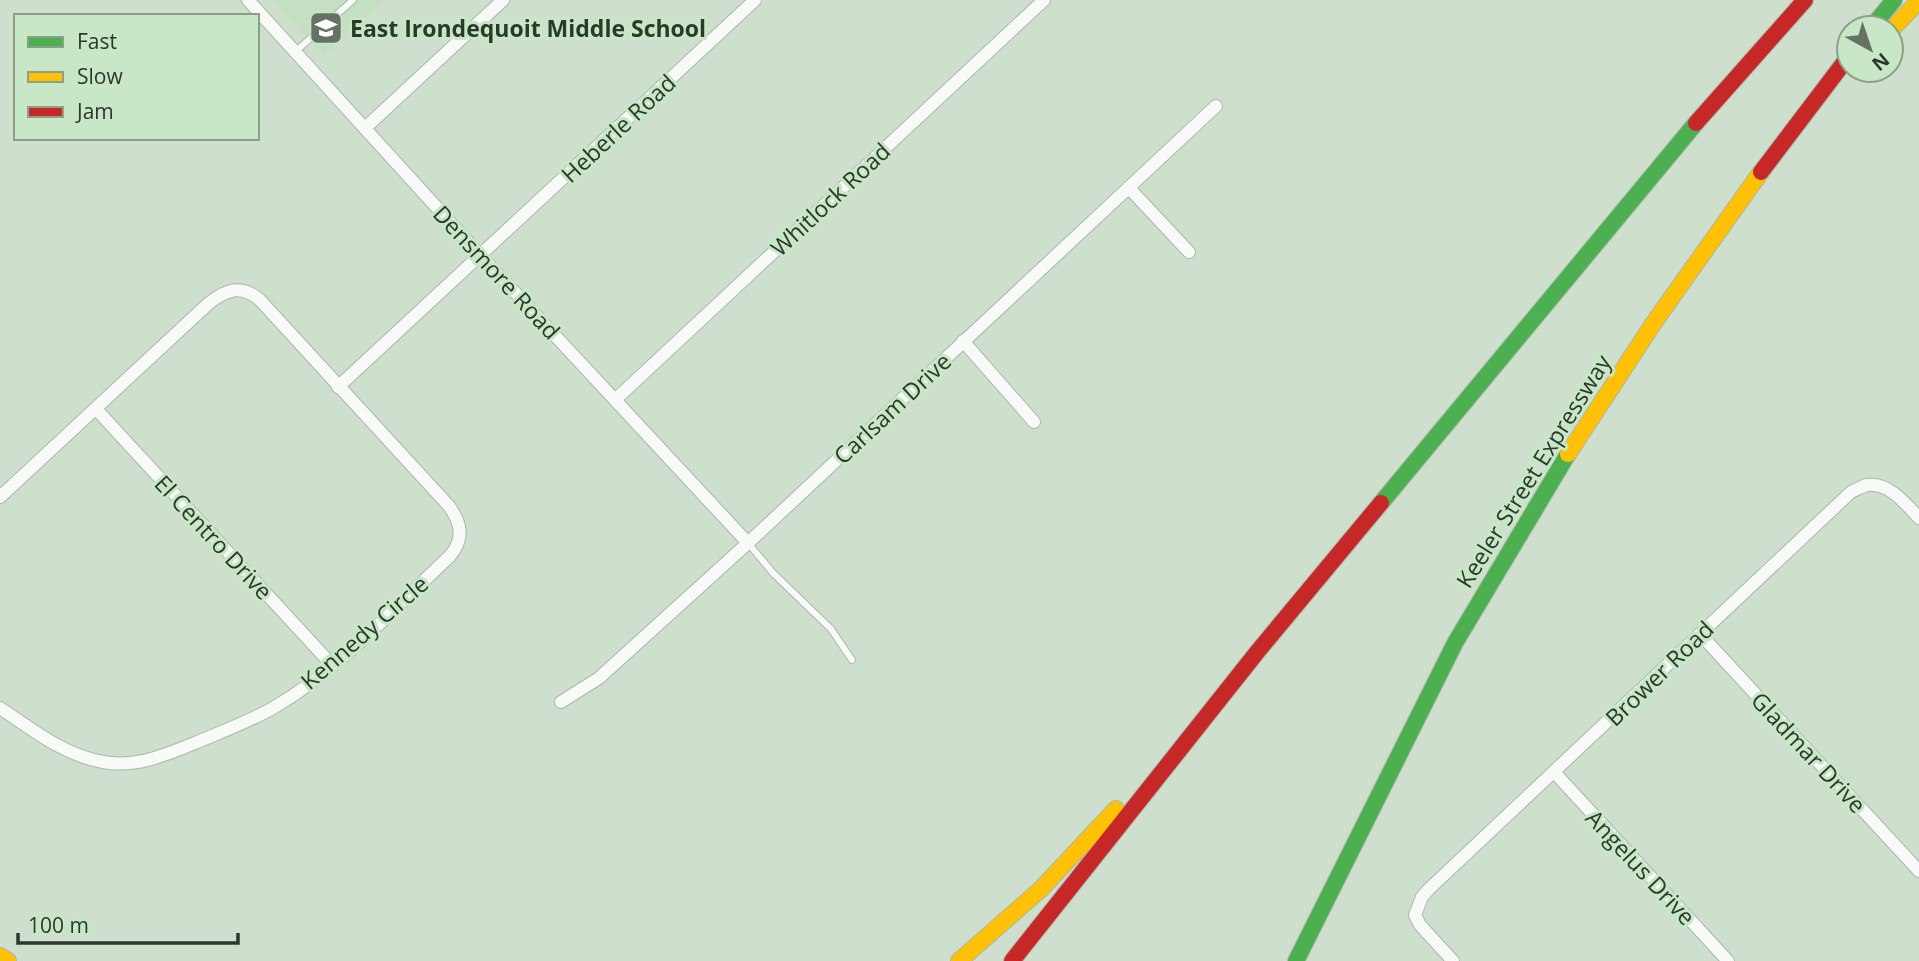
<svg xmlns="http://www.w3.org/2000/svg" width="1919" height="961" font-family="'Open Sans',sans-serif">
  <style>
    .built { fill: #c4dfc2 }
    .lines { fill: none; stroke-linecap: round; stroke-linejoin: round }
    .lane-casing { stroke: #aab7aa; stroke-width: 8 }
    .street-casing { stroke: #aab7aa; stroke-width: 14 }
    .fast-casing { stroke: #aab7aa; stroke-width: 18 }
    .slow-casing { stroke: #aab7aa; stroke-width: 18 }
    .jam-casing { stroke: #aab7aa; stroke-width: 18 }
    .lane { stroke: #f8faf8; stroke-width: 6 }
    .street { stroke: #f8faf8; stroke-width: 12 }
    .fast { stroke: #4caf50; stroke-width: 16 }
    .slow { stroke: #ffc107; stroke-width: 16 }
    .jam { stroke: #c62828; stroke-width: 16 }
    .labels { text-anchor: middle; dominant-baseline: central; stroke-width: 6; stroke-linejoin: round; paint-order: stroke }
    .poi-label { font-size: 23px; font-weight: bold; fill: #2c382c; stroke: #c8e7c6; text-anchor: start }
    .street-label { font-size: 23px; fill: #2c382c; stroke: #c8e7c6 }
  </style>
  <rect width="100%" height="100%" fill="#cedfce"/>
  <polygon class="built" points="272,0 384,0 324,56"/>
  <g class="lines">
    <defs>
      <g id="lane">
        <polyline points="295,52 353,0"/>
        <polyline points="748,543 773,573 831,629 852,660"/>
      </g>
      <g id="street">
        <polyline points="248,0 481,256 748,543"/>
        <polyline points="365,128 503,0"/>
        <polyline points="1129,188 1189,252"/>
        <polyline points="963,341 1034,422"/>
        <polyline points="338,387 755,0"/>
        <polyline points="616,399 1044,0"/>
        <polyline points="96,409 332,665"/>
        <path d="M 0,497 L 209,303 C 226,290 240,284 259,299 L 449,506 C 461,523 465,538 450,556 C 394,608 340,669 273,708 C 248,722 221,732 195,743 C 166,755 135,768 103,762 C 63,755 32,729 0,708"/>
        <polyline points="1700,634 1919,871"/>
        <polyline points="561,702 599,678 748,543 1216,106"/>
        <polyline points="1555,773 1728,961"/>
        <path d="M 1453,961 L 1420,925 L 1415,915 L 1422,897 L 1429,889 L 1851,492 C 1856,490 1862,486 1867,485 C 1889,482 1906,504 1919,518"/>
      </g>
      <g id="fast">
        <polyline points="1871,28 1894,0"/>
        <polyline points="1381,503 1696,123"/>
        <polyline points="1296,961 1455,643 1568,454"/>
      </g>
      <g id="slow">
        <polyline points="1891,30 1919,1"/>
        <polyline points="1568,454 1655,321 1761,172"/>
        <polyline points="0,956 8,961"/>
        <polyline points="959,961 1041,889 1116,809"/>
      </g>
      <g id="jam">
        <polyline points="1696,123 1805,0"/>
        <polyline points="1761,172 1849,56"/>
        <polyline points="1012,961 1258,651 1381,503"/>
      </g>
    </defs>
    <use href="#lane" class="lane-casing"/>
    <use href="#street" class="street-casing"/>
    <use href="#fast" class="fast-casing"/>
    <use href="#slow" class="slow-casing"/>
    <use href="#jam" class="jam-casing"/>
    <use href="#lane" class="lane"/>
    <use href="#street" class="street"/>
    <use href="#fast" class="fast"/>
    <use href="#slow" class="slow"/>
    <use href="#jam" class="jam"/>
  </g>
  <defs>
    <symbol id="school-square" viewBox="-11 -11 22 22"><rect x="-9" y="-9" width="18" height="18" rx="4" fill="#657265" stroke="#c8e7c6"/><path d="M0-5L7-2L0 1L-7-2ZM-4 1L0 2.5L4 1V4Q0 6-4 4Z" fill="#fff"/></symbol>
  </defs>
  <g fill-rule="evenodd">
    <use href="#school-square" x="307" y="9" width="38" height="38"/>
  </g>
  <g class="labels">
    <g class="poi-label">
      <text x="350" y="28">East Irondequoit Middle School</text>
    </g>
    <g class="street-label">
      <text transform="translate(618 128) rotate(-43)">Heberle Road</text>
      <text transform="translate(830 199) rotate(-43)">Whitlock Road</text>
      <text transform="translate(497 272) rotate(47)">Densmore Road</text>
      <text transform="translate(892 408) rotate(-43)">Carlsam Drive</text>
      <text transform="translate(1533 471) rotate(-58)">Keeler Street Expressway</text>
      <text transform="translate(214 537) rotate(47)">El Centro Drive</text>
      <text transform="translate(364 632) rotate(-41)">Kennedy Circle</text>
      <text transform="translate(1659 673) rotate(-44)">Brower Road</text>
      <text transform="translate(1809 752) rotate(47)">Gladmar Drive</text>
      <text transform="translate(1641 867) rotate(47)">Angelus Drive</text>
    </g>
  </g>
  <rect x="14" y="14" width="245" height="126" fill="#c8e7c6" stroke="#8aa188" stroke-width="2"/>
  <rect x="28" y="37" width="35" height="10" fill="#4caf50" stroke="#8aa188" stroke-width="2"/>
  <text x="77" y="49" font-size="21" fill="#2c382c">Fast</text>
  <rect x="28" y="72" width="35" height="10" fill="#ffc107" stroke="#8aa188" stroke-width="2"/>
  <text x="77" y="84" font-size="21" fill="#2c382c">Slow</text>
  <rect x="28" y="107" width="35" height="10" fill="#c62828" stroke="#8aa188" stroke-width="2"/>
  <text x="77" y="119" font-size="21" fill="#2c382c">Jam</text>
  <g transform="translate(1870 49) rotate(140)"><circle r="33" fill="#c8e7c6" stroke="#8aa188" stroke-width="2"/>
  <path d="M0-5L12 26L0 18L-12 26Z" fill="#657265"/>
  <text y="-10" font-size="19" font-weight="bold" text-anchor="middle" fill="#2c382c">N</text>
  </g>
  <path d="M18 933v10h220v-10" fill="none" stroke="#2c382c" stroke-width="3.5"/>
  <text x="28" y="933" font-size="21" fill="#2c382c" stroke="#c8e7c6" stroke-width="5" paint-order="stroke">100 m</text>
</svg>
